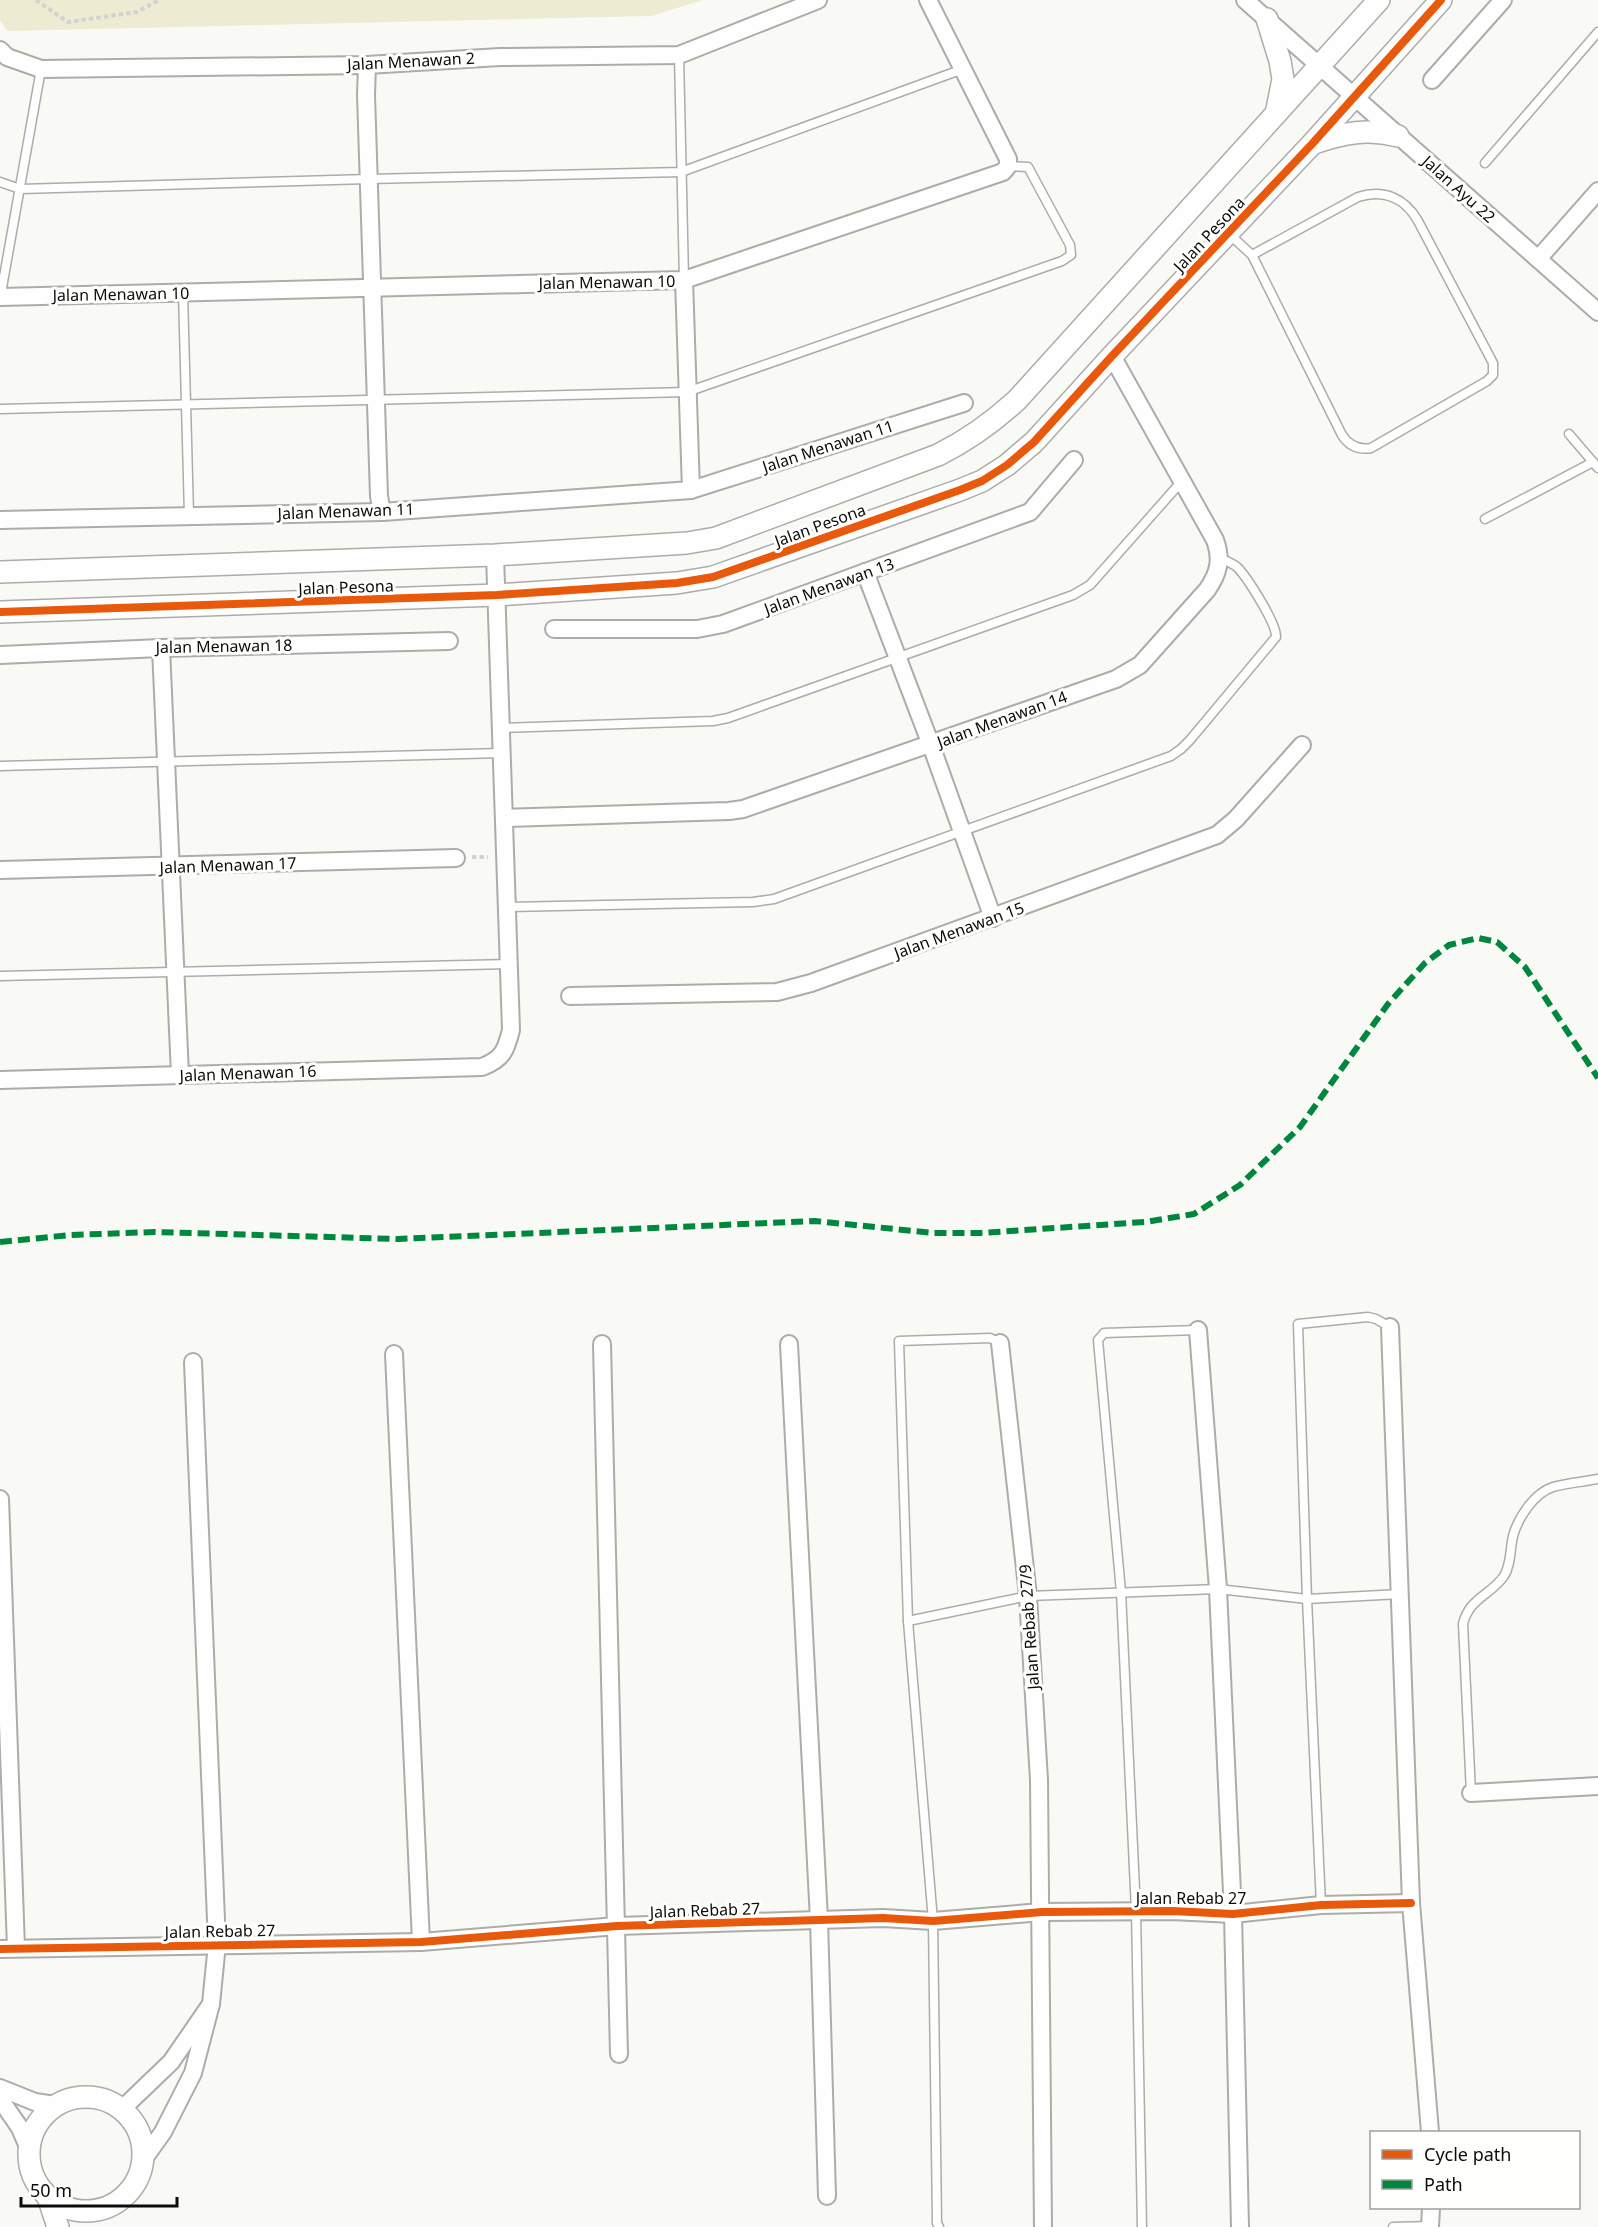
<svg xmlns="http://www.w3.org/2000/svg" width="1598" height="2227" font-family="'Noto Sans',sans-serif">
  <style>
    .green { fill: #edecd2 }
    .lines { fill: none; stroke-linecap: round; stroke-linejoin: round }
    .service-casing { stroke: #acaca9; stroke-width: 11 }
    .minor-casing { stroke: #acaca9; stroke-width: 20 }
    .tertiary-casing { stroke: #acaca9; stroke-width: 24 }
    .path { stroke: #d2d2d0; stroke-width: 4; stroke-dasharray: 4.5 3; stroke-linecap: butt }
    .service { stroke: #fefefe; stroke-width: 8 }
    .minor { stroke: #fefefe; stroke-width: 16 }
    .tertiary { stroke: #fefefe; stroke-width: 21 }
    .quiet { stroke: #00873e; stroke-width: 6; stroke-dasharray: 12 6; stroke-linecap: butt }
    .cycleway-casing { stroke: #fffffe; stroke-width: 11 }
    .cycleway { stroke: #e8590c; stroke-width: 8 }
    .labels { text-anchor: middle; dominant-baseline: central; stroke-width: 6; stroke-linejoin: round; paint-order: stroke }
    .street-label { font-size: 16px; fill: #0c0c0a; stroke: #fffffe }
  </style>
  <rect width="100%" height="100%" fill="#f9f9f5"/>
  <polygon class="green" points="0,0 703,0 651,16 7,31 0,20"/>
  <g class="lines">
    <defs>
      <g id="service">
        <polyline points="679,55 684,280"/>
        <polyline points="1485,163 1598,32"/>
        <polyline points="0,182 20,189 369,179 681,172 963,69"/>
        <path d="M 1228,233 L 1252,255 L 1342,435 C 1349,446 1359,450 1371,448 L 1487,381 L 1493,375 L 1493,363 L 1418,221 C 1405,198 1384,189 1358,197 L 1252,255"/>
        <polyline points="183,293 189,515"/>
        <polyline points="0,299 41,69"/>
        <polyline points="0,409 687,392 1062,261 1071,255 1070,245 1028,167 1008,166"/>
        <polyline points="1569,434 1598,468"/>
        <polyline points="1485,519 1593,462"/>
        <polyline points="501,728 713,721 728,718 1073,595 1090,585 1182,481"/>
        <polyline points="0,766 502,753"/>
        <path d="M 507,907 L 753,902 L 774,899 L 1171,756 L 1181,749 L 1190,740 L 1276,637 C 1277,624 1247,577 1237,567 C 1232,563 1226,561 1220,558"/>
        <polyline points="0,976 509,964"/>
        <polyline points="908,1621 1028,1596 1218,1589 1307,1599 1400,1594"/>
        <path d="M 1471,1793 L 1463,1624 C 1469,1598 1491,1595 1504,1576 C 1511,1565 1510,1549 1513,1536 C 1518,1518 1534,1493 1553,1487 C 1567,1483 1583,1482 1598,1479"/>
        <polyline points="1321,1905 1307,1599 1298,1324 1368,1317 1376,1319 1390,1327"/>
        <polyline points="939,2227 937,2223 933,1921 908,1621 899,1341 990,1338 1000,1343"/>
        <polyline points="1142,2227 1136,1911 1121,1592 1098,1340 1104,1333 1198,1330"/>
        <polyline points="1393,2227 1430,2226"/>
      </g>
      <g id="minor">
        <polyline points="1245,0 1598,312"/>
        <polyline points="0,50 7,57 41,69 367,65 500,57 679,55 818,0"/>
        <polyline points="367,65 366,95 379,496 382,512"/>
        <polyline points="1432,80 1503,0"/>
        <polyline points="1538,259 1598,191"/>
        <polyline points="684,280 691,490"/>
        <polyline points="0,297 684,280 1003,172 1008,166 1008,159 928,0"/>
        <polyline points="0,520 382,512 691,490 964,403"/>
        <polyline points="865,572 931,745 993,918"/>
        <polyline points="554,629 697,629 723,624 1030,512 1074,460"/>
        <polyline points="161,648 180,1075"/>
        <polyline points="0,655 161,648 449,641"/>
        <path d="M 504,818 L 729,811 L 743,809 L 1116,679 L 1140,665 L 1207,590 C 1219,573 1222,559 1215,540 L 1112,356"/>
        <polyline points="0,870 456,858"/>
        <polyline points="570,996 777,992 811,983 1217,835 1236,819 1302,745"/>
        <path d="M 0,1080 L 482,1067 C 503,1059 506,1050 511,1030 L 495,555"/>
        <polyline points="1390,1327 1411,1903 1430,2132"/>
        <polyline points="1198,1330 1218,1589 1233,1914 1240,2227"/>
        <polyline points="1000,1343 1028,1596 1039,1780 1043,2227"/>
        <polyline points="602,1344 619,2054"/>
        <polyline points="789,1344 819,1920 827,2196"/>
        <polyline points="394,1354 421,1942"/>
        <polyline points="193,1362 217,1944 211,2004"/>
        <polyline points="0,1499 16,1948"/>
        <polyline points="1471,1793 1598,1786"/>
        <polyline points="0,1949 421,1942 617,1926 883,1918 933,1921 1042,1912 1172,1911 1233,1914 1321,1905 1411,1903"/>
        <polyline points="0,2088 35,2102 55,2105"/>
        <polyline points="0,2099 20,2128 29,2149"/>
        <polyline points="122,2109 171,2062 211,2004 193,2073 163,2132 143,2160"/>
        <polyline points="1430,2227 1431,2208"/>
      </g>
      <g id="tertiary">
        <polyline points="1267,19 1280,61 1283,79 1276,114"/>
        <path d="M 1314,143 C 1343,133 1368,128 1398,136"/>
        <path d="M 0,572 L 495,555 L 687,543 L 716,538 L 938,455 C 968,440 993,422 1017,400 L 1379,0"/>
        <polyline points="0,612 497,595 677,583 713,577 960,490 982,481 1007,465 1034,442 1112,356 1312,144 1441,0"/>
        <circle cx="86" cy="2154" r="57"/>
        <polyline points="48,2197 58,2227"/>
      </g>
    </defs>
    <use href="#service" class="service-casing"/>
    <use href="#minor" class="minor-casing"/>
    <use href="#tertiary" class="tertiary-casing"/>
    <g class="path">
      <polyline points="36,0 68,22 137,12 159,0"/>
      <polyline points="472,857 488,857"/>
    </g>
    <use href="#service" class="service"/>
    <use href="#minor" class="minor"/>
    <use href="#tertiary" class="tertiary"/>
    <polyline class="quiet" points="0,1242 70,1235 155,1232 398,1239 815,1221 934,1233 980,1233 1145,1222 1194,1214 1240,1185 1300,1127 1388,1004 1425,963 1449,945 1478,938 1497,942 1525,967 1598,1078"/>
    <defs>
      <g id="cycleway">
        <polyline points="0,612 497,595 677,583 713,577 960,490 982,481 1007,465 1034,442 1112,356 1312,144 1441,0"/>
        <polyline points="0,1949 421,1942 617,1926 883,1918 933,1921 1042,1912 1172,1911 1233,1914 1321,1905 1411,1903"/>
      </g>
    </defs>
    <use href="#cycleway" class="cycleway-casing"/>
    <use href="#cycleway" class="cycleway"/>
  </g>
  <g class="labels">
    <g class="street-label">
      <text transform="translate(411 61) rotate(-3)">Jalan Menawan 2</text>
      <text transform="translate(1459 189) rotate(42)">Jalan Ayu 22</text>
      <text transform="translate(1209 234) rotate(-47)">Jalan Pesona</text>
      <text transform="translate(607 282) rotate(-1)">Jalan Menawan 10</text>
      <text transform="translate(121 294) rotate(-1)">Jalan Menawan 10</text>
      <text transform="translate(828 446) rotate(-18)">Jalan Menawan 11</text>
      <text transform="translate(346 511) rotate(-2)">Jalan Menawan 11</text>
      <text transform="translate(820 525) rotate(-20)">Jalan Pesona</text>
      <text transform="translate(829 586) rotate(-20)">Jalan Menawan 13</text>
      <text transform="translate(346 587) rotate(-2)">Jalan Pesona</text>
      <text transform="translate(224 646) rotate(-1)">Jalan Menawan 18</text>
      <text transform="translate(1002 719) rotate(-20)">Jalan Menawan 14</text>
      <text transform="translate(228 865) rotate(-2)">Jalan Menawan 17</text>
      <text transform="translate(959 930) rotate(-20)">Jalan Menawan 15</text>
      <text transform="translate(248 1073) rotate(-2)">Jalan Menawan 16</text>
      <text transform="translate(1029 1627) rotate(-94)">Jalan Rebab 27/9</text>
      <text x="1191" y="1898">Jalan Rebab 27</text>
      <text transform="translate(705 1910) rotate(-2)">Jalan Rebab 27</text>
      <text transform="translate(220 1931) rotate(-1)">Jalan Rebab 27</text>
    </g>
  </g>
  <rect x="1370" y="2131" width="210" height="78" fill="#fffffe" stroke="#9e9e9c" stroke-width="1.5"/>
  <rect x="1382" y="2150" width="30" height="9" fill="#e8590c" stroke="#9e9e9c" stroke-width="1.5"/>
  <text x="1424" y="2161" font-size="18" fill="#0c0c0a">Cycle path</text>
  <rect x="1382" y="2180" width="30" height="9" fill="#00873e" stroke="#9e9e9c" stroke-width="1.5"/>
  <text x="1424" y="2191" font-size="18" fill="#0c0c0a">Path</text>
  <path d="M21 2197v9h156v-9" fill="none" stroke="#0c0c0a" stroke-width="3"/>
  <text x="30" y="2197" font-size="18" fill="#0c0c0a" stroke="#fffffe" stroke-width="4.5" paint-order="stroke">50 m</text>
</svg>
